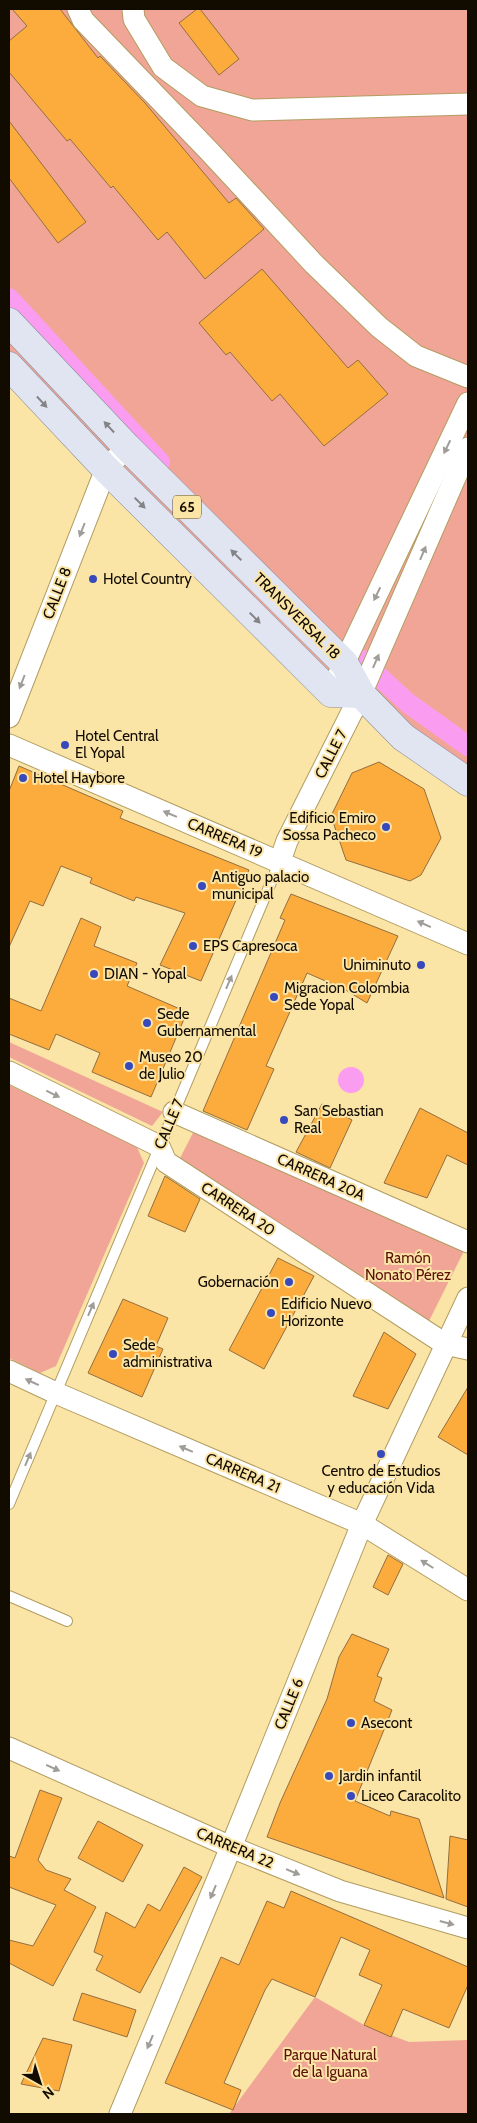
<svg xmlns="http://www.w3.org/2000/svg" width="477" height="2123" font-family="Cabin,sans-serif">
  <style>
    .green { fill: #f1a597 }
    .water { fill: #fa9df0 }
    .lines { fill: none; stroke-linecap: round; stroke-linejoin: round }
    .canal { stroke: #fa9df0; stroke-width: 20 }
    .building { fill: #fbac3d; stroke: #956e3d }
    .lane-casing { stroke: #b29d62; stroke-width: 12 }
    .street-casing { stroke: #b29d62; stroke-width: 23 }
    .primary-casing { stroke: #8c8e98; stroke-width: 29 }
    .lane { stroke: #fff; stroke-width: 10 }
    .street { stroke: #fff; stroke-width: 21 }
    .primary { stroke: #e1e5f2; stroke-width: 28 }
    .oneway { fill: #848385 }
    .oneway2 { fill: #a09d99 }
    .poi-dot { fill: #3749bb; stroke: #fae4a6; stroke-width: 2 }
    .labels { text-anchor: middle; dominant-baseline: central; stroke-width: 4; stroke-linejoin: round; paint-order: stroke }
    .shield { fill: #fae4a6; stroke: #584c32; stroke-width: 1 }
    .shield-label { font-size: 14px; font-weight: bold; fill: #120b00 }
    .poi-label { font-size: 15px; fill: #120b00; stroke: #fae4a6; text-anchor: start }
    .street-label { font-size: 15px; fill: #120b00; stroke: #fae4a6 }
    .park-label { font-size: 15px; fill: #5b1007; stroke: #fae4a6 }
  </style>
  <rect width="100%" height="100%" fill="#fae4a6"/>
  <g class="green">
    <polygon points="9,9 468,9 468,795 399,747 9,359"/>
    <polygon points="9,1042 163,1112 152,1126 9,1057"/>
    <polygon points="9,1085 136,1145 144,1163 56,1366 40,1373 9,1358"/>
    <polygon points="195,1129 465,1249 427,1325 178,1162"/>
    <polygon points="315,1997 364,2025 409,2042 468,2040 468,2114 229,2114"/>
  </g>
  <circle class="water" cx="351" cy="1080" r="13"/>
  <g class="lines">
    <g class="canal">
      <polyline points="9,298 160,462"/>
      <polyline points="359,658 408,703 468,746"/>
    </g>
  </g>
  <g class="building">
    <polygon points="12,9 60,9 98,58 100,56 145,103 229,203 236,198 264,229 205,279 167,232 158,240 113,186 111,188 70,139 67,141 9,72 9,41 27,26"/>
    <polygon points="197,9 200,9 239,59 219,75 179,23"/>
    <polygon points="9,121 86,222 58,243 9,178"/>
    <polygon points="262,269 348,368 358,360 388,394 324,446 280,394 272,401 230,352 226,355 199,323"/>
    <polygon points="379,762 424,789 441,838 421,875 410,881 346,860 331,816 352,773"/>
    <polygon points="19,766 123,811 120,818 249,870 201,981 160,965 185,913 136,897 134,901 90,883 92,878 61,866 43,906 30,901 9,947 9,791"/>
    <polygon points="291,894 398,936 367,1003 344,989 307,973 266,1066 274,1069 247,1130 203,1111 285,920 280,918"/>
    <polygon points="81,918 101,927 94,946 137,963 127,986 187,1012 151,1097 92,1072 100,1053 56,1034 49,1050 9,1034 9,998 41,1011"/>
    <polygon points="322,1104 352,1120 330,1168 296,1152"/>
    <polygon points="420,1108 468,1133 468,1165 447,1155 427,1198 384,1183"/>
    <polygon points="165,1176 200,1199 185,1232 148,1216"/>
    <polygon points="278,1258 314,1276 264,1369 229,1350"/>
    <polygon points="123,1299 168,1318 156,1346 163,1349 142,1397 88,1373"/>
    <polygon points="384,1332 416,1354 388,1409 353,1396"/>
    <polygon points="468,1387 468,1455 438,1437"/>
    <polygon points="388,1555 403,1564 388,1595 373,1587"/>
    <polygon points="352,1634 389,1649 377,1676 382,1678 374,1701 392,1710 355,1801 390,1816 391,1811 419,1819 444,1898 267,1837 280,1803 327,1699 339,1657"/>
    <polygon points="40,1790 62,1798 38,1860 46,1870 71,1879 64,1890 96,1907 53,1986 9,1963 9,1940 33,1946 56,1905 9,1887 9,1856 15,1858"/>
    <polygon points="98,1821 143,1845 123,1882 78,1858"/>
    <polygon points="450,1836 468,1840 468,1907 446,1899"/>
    <polygon points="184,1867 202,1877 140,1993 96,1970 103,1956 94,1952 106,1912 135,1928 148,1904 160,1911"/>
    <polygon points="291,1891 468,1967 468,1985 449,2028 403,2009 391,2037 364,2025 382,1985 359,1975 370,1950 341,1937 315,1997 272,1979 265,1990 224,2083 241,2090 233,2110 165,2083 221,1957 239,1965 267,1901 284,1908"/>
    <polygon points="82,1993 136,2010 127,2037 73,2020"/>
    <polygon points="43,2038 72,2045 59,2091 21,2084"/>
  </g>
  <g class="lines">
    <defs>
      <g id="lane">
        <polyline points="9,1504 280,861"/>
        <polyline points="9,1596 67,1621"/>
      </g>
      <g id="street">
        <polyline points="78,9 83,20 209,151 314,264 379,327 416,356 468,377"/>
        <polyline points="133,9 134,19 163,67 202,96 252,110 468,104"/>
        <polyline points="338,676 468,403"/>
        <polyline points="9,717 106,469 127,447"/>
        <polyline points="9,745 468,944"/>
        <polyline points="280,861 287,841 361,694 468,448"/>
        <polyline points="9,1072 159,1146 166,1162 445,1344 468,1349"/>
        <polyline points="174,1112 468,1242"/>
        <polyline points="9,1371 56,1393 362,1524 468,1590"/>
        <polyline points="9,1748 231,1847 340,1891 468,1928"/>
        <polyline points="120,2114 231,1847 362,1524 468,1298"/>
      </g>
      <g id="primary">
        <polyline points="9,322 127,447 344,663 361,694 403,737 468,782"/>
        <polyline points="9,366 106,469 331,693 361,694"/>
      </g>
    </defs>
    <use href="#lane" class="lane-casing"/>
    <use href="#street" class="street-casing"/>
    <use href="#primary" class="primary-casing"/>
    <use href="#lane" class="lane"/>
    <use href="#street" class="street"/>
    <use href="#primary" class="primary"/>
  </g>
  <defs><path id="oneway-solid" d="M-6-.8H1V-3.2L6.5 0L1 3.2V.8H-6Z" transform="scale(1.25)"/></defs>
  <g class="oneway">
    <use href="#oneway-solid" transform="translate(42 402) rotate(47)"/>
    <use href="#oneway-solid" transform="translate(109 427) rotate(-133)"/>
    <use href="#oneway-solid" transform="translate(140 503) rotate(45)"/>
    <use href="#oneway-solid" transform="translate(236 555) rotate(-135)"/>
    <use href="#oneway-solid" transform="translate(255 618) rotate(45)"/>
  </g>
  <g class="oneway2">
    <use href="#oneway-solid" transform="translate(447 447) rotate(116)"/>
    <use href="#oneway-solid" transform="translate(82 530) rotate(111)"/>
    <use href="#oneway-solid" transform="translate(423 553) rotate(-67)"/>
    <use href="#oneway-solid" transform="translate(377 594) rotate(116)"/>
    <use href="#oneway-solid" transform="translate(376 661) rotate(-66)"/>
    <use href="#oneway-solid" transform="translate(22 682) rotate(111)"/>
    <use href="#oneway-solid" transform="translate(170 814) rotate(-157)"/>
    <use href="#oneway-solid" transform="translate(424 924) rotate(-156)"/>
    <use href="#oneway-solid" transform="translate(229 982) rotate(-67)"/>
    <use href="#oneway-solid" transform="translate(53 1094) rotate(26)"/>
    <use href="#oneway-solid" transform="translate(91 1309) rotate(-67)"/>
    <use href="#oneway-solid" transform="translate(32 1382) rotate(-155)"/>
    <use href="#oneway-solid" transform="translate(186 1449) rotate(-157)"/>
    <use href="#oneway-solid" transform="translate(28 1459) rotate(-67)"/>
    <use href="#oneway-solid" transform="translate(427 1564) rotate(-148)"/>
    <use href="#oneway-solid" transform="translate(53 1768) rotate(24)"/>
    <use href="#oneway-solid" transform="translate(293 1872) rotate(22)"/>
    <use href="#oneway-solid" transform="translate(213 1892) rotate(113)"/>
    <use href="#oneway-solid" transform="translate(447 1923) rotate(15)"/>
    <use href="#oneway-solid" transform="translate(150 2042) rotate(113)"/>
  </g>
  <g class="poi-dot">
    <circle cx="93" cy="579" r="5"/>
    <circle cx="65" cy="745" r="5"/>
    <circle cx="23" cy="778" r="5"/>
    <circle cx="386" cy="827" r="5"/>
    <circle cx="202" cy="886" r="5"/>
    <circle cx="193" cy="946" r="5"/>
    <circle cx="421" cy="965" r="5"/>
    <circle cx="94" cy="974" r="5"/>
    <circle cx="274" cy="997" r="5"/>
    <circle cx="147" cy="1023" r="5"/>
    <circle cx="129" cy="1066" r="5"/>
    <circle cx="284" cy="1120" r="5"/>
    <circle cx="289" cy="1282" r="5"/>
    <circle cx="271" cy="1313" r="5"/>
    <circle cx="113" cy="1354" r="5"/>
    <circle cx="381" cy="1454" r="5"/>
    <circle cx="351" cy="1723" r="5"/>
    <circle cx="329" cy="1776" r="5"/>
    <circle cx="351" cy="1796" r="5"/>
  </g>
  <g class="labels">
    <rect class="shield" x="173" y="495.5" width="28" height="23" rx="4"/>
    <g class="shield-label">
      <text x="187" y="507">65</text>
    </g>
    <g class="poi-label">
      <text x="103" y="579">Hotel Country</text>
      <text x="75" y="736">Hotel Central<tspan x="75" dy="17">El Yopal</tspan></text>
      <text x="33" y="778">Hotel Haybore</text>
      <text x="376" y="818" text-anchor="end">Edificio Emiro<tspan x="376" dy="17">Sossa Pacheco</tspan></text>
      <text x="212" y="877">Antiguo palacio<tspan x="212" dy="17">municipal</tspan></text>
      <text x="203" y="946">EPS Capresoca</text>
      <text x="411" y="965" text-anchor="end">Uniminuto</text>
      <text x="104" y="974">DIAN - Yopal</text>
      <text x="284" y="988">Migracion Colombia<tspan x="284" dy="17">Sede Yopal</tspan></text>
      <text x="157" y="1014">Sede<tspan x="157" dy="17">Gubernamental</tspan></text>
      <text x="139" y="1057">Museo 20<tspan x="139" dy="17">de Julio</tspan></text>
      <text x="294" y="1111">San Sebastian<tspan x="294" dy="17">Real</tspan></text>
      <text x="279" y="1282" text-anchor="end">Gobernación</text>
      <text x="281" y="1304">Edificio Nuevo<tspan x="281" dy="17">Horizonte</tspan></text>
      <text x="123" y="1345">Sede<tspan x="123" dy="17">administrativa</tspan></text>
      <text x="381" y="1471" text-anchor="middle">Centro de Estudios<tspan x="381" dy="17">y educación Vida</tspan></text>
      <text x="361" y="1723">Asecont</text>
      <text x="339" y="1776">Jardin infantil</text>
      <text x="361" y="1796">Liceo Caracolito</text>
    </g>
    <g class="street-label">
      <text transform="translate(57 593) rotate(-69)">CALLE 8</text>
      <text transform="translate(297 616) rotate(45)">TRANSVERSAL 18</text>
      <text transform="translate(331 754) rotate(-63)">CALLE 7</text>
      <text transform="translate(225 838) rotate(23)">CARRERA 19</text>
      <text transform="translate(169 1124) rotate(-67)">CALLE 7</text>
      <text transform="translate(321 1177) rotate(24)">CARRERA 20A</text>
      <text transform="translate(238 1209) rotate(33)">CARRERA 20</text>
      <text transform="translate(243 1473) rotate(23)">CARRERA 21</text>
      <text transform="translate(289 1704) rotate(-68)">CALLE 6</text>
      <text transform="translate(235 1848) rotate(23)">CARRERA 22</text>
    </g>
    <g class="park-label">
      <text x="408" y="1258">Ramón<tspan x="408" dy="17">Nonato Pérez</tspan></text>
      <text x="330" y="2055">Parque Natural<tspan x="330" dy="17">de la Iguana</tspan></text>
    </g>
  </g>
  <rect width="477" height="2123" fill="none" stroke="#120b00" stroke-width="20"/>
  <g transform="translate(40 2083) rotate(141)" stroke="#fae4a6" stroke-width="4" paint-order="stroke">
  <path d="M0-4L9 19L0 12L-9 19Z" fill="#120b00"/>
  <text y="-8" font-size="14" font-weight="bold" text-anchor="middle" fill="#120b00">N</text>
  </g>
</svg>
